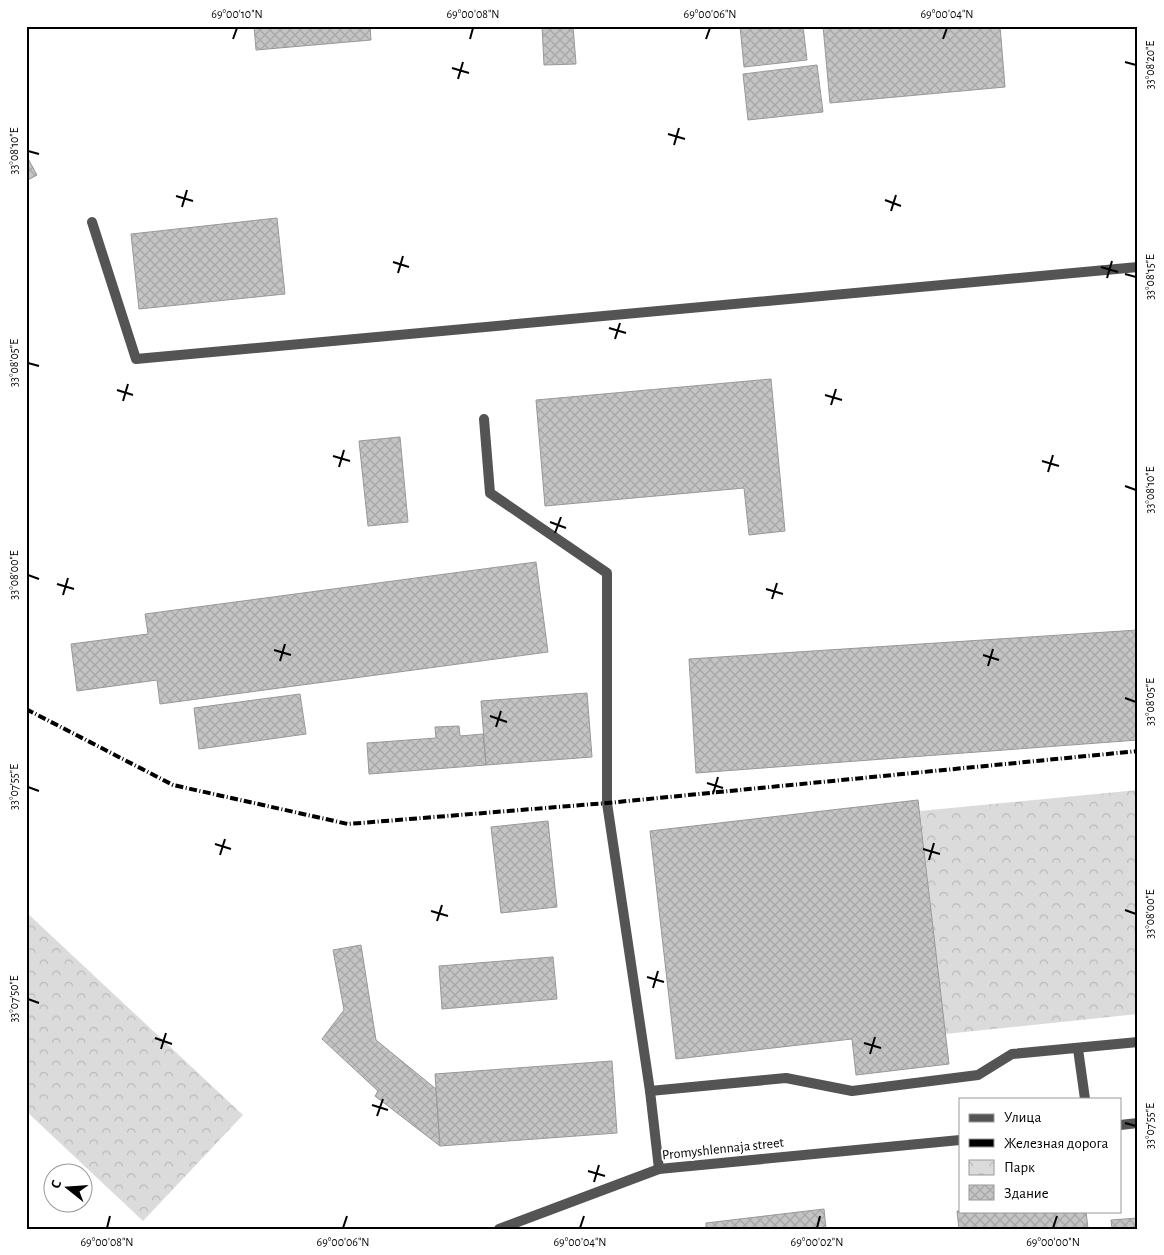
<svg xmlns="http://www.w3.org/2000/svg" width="1164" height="1255" font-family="'Alegreya Sans',sans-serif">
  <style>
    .park { fill: url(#park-crowns) }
    .building { fill: url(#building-cross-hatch); stroke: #989898 }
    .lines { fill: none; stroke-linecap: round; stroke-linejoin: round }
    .lane { stroke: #545454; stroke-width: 10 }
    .street { stroke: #545454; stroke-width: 10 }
    .rail { stroke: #000; stroke-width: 4; stroke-dasharray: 8 2.5 1 2.5; stroke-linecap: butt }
    .ticks { fill: none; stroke: #000; stroke-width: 2 }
    .labels { text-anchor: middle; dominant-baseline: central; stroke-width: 4; stroke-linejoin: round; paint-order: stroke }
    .street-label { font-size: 14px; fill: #000; stroke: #fff }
    .neatline { fill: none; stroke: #000; stroke-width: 2 }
    .ticks-label { font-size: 12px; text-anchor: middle; fill: #000 }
  </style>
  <defs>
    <pattern id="park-crowns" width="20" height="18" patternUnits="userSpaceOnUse" patternTransform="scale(1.25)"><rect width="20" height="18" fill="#dbdbdb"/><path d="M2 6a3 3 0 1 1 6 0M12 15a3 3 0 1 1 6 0" fill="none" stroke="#bababa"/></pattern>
    <pattern id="building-cross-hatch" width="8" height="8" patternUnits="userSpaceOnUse" patternTransform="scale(1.25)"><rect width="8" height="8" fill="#c4c4c4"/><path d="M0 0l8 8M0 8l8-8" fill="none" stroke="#a7a7a7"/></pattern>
  </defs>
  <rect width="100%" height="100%" fill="#fff"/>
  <g class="park">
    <polygon points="1138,790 1138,1014 945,1034 920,811"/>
    <polygon points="26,912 243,1115 143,1221 26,1111"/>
  </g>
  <g class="building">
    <polygon points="254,26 370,26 371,40 256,50"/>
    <polygon points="542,26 573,26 576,64 544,65"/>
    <polygon points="740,26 803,26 807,60 744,67"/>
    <polygon points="823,26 1000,26 1005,87 830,103"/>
    <polygon points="817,65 823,112 748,120 743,74"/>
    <polygon points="26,155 37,175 26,181"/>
    <polygon points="277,218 285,294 139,309 131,234"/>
    <polygon points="771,379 785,531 749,535 744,488 545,506 536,400"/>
    <polygon points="400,437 408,522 368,526 359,441"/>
    <polygon points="536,562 548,652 160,704 157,680 77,691 71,644 148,634 145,614"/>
    <polygon points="1138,630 1138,740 696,773 689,659"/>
    <polygon points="587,693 592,757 486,765 481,701"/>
    <polygon points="300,694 306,734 199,749 194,708"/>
    <polygon points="459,726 460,736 483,734 486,765 369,774 367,743 436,738 435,727"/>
    <polygon points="918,800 949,1064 856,1075 852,1039 676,1059 650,831"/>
    <polygon points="548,821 557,907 501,913 491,827"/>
    <polygon points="361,945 376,1040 436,1089 440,1146 375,1096 378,1091 322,1039 344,1010 333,950"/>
    <polygon points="553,957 557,999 442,1009 439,966"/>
    <polygon points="612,1061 617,1133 440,1146 435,1074"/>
    <polygon points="824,1209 826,1229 706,1229 706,1223"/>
    <polygon points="957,1211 1086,1211 1088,1229 959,1229"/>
    <polygon points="1138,1218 1138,1229 1112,1229 1111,1220"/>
  </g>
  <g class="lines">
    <g class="lane">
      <polyline points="92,222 136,359 1138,267"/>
      <polyline points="484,419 490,493 607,573 607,803 650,1091 659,1169"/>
      <polyline points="1078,1049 1085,1099"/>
      <polyline points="650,1091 786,1078 852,1091 978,1075 1012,1054 1138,1042"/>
    </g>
    <g class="street">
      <polyline points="1120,1125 1138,1123"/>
      <polyline points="499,1229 659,1169 960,1140"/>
    </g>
    <polyline class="rail" points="26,709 173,785 348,824 607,803 1138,751"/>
  </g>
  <path class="ticks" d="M 233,39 L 237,28M 470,39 L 473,28M 706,39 L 710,28M 943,39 L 947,28M 1125,62 L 1136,65M 452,68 L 469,73M 458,79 L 463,62M 668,134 L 685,139M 674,145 L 679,128M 28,151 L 39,154M 176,196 L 193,201M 885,200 L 901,206M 182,207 L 187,190M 891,211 L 896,195M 393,262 L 409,267M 1101,267 L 1118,272M 398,273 L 403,256M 1125,274 L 1136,277M 1107,278 L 1112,261M 609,328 L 626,333M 615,339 L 620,323M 28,363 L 39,366M 117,390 L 133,395M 825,395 L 842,400M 123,401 L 128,384M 831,405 L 836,389M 333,456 L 350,461M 1042,461 L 1059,466M 339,467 L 344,450M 1048,472 L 1053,455M 1125,486 L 1136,490M 550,522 L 566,528M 555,533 L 561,517M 28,575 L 39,579M 57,584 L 74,589M 766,589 L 783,594M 63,595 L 68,578M 772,599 L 777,583M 274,650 L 291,655M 983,655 L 999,660M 280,661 L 285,644M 988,666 L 993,649M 1125,698 L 1136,702M 490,716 L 507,722M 496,727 L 501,711M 707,783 L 723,788M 28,787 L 39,791M 713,794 L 718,777M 215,844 L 231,849M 923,849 L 940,854M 220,855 L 225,839M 929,860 L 934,843M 1125,910 L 1136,914M 431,911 L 448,916M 437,921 L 442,905M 647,977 L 664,982M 653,988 L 658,971M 28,999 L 39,1003M 155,1038 L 172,1044M 864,1043 L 881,1048M 161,1049 L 166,1033M 870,1054 L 875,1037M 372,1105 L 388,1110M 377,1116 L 383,1099M 1125,1123 L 1136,1126M 588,1171 L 605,1176M 594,1182 L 599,1165M 107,1228 L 110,1216M 343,1228 L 347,1216M 580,1228 L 584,1216M 817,1228 L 820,1216M 1053,1228 L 1057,1216"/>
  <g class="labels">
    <g class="street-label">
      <text transform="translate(723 1149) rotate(-6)">Promyshlennaja street</text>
    </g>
  </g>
  <rect width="1164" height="1255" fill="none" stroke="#ffffff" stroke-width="55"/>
  <rect x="959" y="1098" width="162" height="115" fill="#ffffff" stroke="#999999"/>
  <rect x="969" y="1114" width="25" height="8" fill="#545454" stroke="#999999"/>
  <text x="1004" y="1122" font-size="15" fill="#000000">Улица</text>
  <rect x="969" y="1139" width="25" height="8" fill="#000000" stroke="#999999"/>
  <text x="1004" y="1148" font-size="15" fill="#000000">Железная дорога</text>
  <rect x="969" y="1160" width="25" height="15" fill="url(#park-crowns)" stroke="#999999"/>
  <text x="1004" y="1172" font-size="15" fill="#000000">Парк</text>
  <rect x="969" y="1185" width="25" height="15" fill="url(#building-cross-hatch)" stroke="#999999"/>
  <text x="1004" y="1198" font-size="15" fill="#000000">Здание</text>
  <g transform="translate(68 1188) rotate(287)"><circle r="24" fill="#ffffff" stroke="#999999"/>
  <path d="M0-4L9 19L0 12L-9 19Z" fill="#000000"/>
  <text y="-8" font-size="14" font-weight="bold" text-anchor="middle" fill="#000000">С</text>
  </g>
  <rect x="28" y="28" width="1108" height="1200" class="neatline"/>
  <g class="ticks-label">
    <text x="237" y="18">69°00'10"N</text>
    <text x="473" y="18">69°00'08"N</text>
    <text x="710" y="18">69°00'06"N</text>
    <text x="947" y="18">69°00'04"N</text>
    <text transform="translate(1150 65) rotate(-90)" y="4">33°08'20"E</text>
    <text transform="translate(14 151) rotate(-90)" y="4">33°08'10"E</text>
    <text transform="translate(1150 277) rotate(-90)" y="4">33°08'15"E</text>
    <text transform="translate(14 363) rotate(-90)" y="4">33°08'05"E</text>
    <text transform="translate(1150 490) rotate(-90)" y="4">33°08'10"E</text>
    <text transform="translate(14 575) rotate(-90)" y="4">33°08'00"E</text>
    <text transform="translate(1150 702) rotate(-90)" y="4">33°08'05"E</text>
    <text transform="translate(14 787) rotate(-90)" y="4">33°07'55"E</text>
    <text transform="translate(1150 914) rotate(-90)" y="4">33°08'00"E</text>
    <text transform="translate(14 999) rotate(-90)" y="4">33°07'50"E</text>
    <text transform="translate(1150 1126) rotate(-90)" y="4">33°07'55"E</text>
    <text x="107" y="1246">69°00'08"N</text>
    <text x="343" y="1246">69°00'06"N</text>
    <text x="580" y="1246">69°00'04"N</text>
    <text x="817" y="1246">69°00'02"N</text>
    <text x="1053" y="1246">69°00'00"N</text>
  </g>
</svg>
